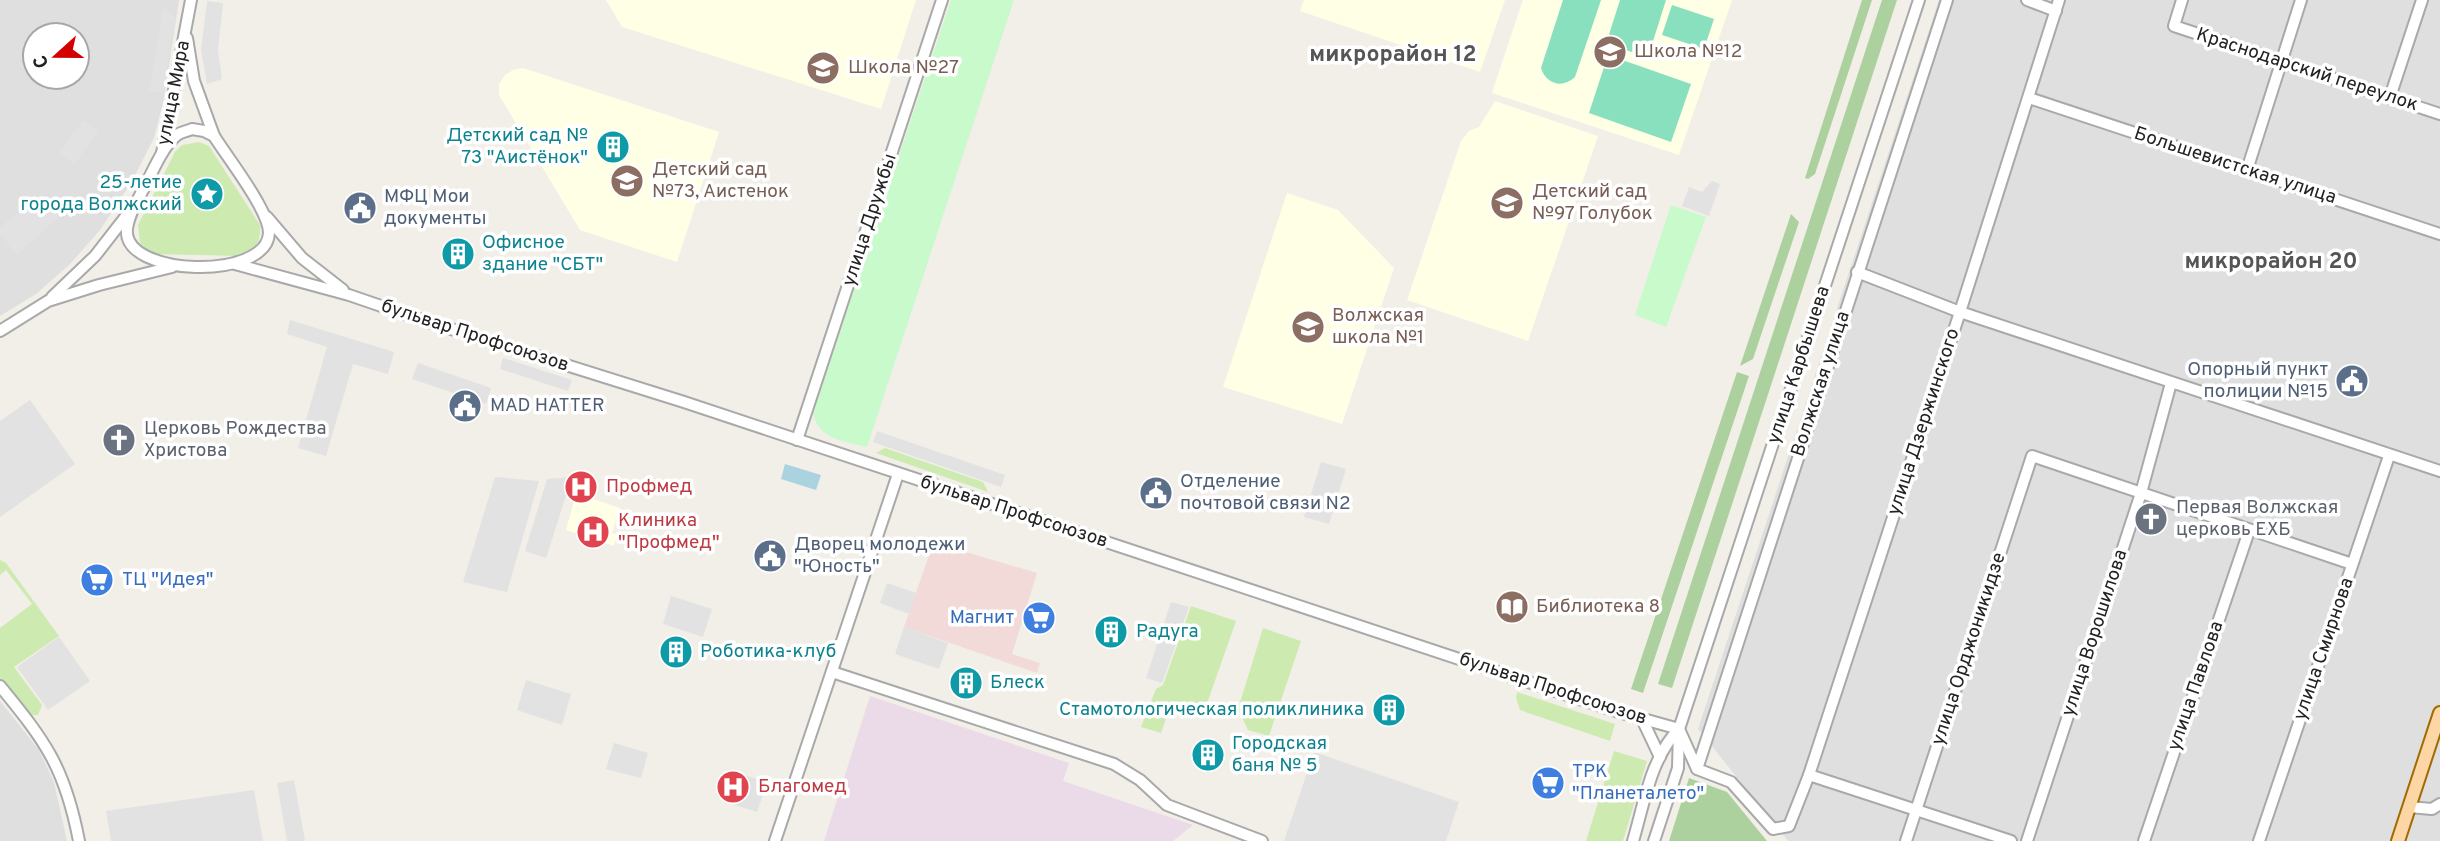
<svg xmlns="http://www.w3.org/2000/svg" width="2440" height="841" font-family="Overpass,sans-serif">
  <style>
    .residential { fill: #e0dfdf; fill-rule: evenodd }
    .commercial { fill: #f2dad9 }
    .industrial { fill: #ebdbe8 }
    .education { fill: #ffffe5 }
    .grass { fill: #cdebb0 }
    .forest { fill: #add19e }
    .park { fill: #c8facc }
    .pitch { fill: #88e0be }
    .parking { fill: #e2e2e2 }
    .water { fill: #aad3df }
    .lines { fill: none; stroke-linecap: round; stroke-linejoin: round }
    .minor-casing { stroke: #a9a9a9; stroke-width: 14 }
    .major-casing { stroke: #a06b00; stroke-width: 16 }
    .minor { stroke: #fff; stroke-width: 10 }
    .major { stroke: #fcd6a4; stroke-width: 12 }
    .labels { text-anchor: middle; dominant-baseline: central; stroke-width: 7; stroke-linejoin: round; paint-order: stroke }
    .education-label { font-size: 19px; fill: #785e54; stroke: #fff; text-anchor: start }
    .street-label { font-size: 19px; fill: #222; stroke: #fff }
    .culture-label { font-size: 19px; fill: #0d838f; stroke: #fff; text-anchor: start }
    .service-label { font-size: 19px; fill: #4e5e75; stroke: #fff; text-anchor: start }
    .worship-label { font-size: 19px; fill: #5b616d; stroke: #fff; text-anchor: start }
    .health-label { font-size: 19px; fill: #be3a42; stroke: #fff; text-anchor: start }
    .shop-label { font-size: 19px; fill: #366cbe; stroke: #fff; text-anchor: start }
    .quarter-label { font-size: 23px; font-weight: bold; fill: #555; stroke: #fff }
  </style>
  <rect width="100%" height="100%" fill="#f2efe9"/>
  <g class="residential">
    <path d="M 0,0 L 179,0 L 164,98 L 154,138 L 132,181 L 100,230 L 70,264 L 36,294 L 0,316 ZM 35,35 L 77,35 L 77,77 L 35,77 Z"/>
    <polygon points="1939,0 2440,0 2440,841 1788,841 1698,729"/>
    <polygon points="0,701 39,750 54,782 67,841 0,841"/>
  </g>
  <polygon class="commercial" points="939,544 1037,573 1012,654 1040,663 1037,673 904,627 932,547"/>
  <polygon class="industrial" points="870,696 1069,763 1063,781 1193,825 1173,841 824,841"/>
  <g class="education">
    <polygon points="606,0 916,0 881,109 622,27"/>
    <polygon points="1304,0 1505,0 1480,72 1300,11"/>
    <polygon points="1523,0 1732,0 1679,155 1492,93"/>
    <polygon points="523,68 719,132 677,262 580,230 499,95 499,84 505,75 513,70"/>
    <polygon points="1495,101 1598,136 1528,341 1407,300 1461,141 1469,131 1479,127"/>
    <polygon points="1287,193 1338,210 1394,268 1342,424 1223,387"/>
    <polygon points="576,493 620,508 612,533 617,535 614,546 566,530"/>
  </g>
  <g class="grass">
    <path d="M 199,142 L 209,146 L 260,225 C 261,242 256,250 240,256 L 153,254 L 140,243 L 138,225 L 175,152 L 182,145 Z"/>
    <polygon points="885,448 983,482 988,492 876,453"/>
    <polygon points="0,560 6,563 59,636 14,667 42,705 38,715 29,715 0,678 0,628 32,604 6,570 0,575"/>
    <polygon points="1191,606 1236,621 1204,712 1172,701 1161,733 1141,727 1156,689 1163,685"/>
    <polygon points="1263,628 1301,641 1269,736 1248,730 1238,709"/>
    <polygon points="1517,692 1615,724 1610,741 1520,710 1516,698"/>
    <polygon points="1614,751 1647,761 1623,841 1586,841"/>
  </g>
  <g class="forest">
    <polygon points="1862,0 1872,0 1815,174 1808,179 1805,178"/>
    <polygon points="1882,0 1897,0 1672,688 1658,684"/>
    <polygon points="1791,214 1799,222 1753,359 1740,366"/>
    <polygon points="1737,372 1749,376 1643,693 1631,689"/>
    <polygon points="1689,778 1727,792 1767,841 1669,841"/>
  </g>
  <g class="park">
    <path d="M 951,0 L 1014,0 L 867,447 C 844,441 819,440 813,413 Z"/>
    <polygon points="1671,205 1706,217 1666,327 1635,315"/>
  </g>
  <g class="pitch">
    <path d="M 1563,0 L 1601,0 L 1575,77 C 1562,89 1546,84 1541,68 Z"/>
    <polygon points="1620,0 1666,0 1648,57 1606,44"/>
    <polygon points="1672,5 1714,19 1704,49 1662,35"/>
    <polygon points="1608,55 1691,84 1671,142 1589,113"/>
  </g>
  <g class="parking">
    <polygon points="207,1 223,3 218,50 222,79 207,84 201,50"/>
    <polygon points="163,6 175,17 163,93 149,91"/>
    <polygon points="83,121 99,130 74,165 59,152"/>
    <polygon points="1712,181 1720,184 1709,216 1682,206 1689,187 1702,192"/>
    <polygon points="41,194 60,217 16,255 0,233 0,227"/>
    <polygon points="290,320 394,352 388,374 353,364 326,456 298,448 327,347 287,334"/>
    <polygon points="503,358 572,380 568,391 500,369"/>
    <polygon points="418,363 491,388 486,404 412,379"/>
    <polygon points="30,400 75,464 0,517 0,421"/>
    <polygon points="877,431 1005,475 1001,487 873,442"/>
    <polygon points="1321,462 1346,469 1329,524 1304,517"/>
    <polygon points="495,477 539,481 507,592 463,582"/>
    <polygon points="572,477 546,558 525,551 547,479"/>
    <polygon points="887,583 916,593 909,614 880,603"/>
    <polygon points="671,596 712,609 703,637 663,624"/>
    <polygon points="1171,602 1189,607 1162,683 1146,678"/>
    <polygon points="904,627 948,643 939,669 895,654"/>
    <polygon points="59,637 90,681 48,710 17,667"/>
    <polygon points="526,680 571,694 562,725 517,710"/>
    <polygon points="614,743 648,753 641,778 606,769"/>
    <polygon points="1314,752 1459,802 1446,841 1284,841"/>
    <polygon points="745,775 767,783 757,812 735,805"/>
    <polygon points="294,780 305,841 287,841 277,783"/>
    <polygon points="254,790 263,841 111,841 106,811"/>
  </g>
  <polygon class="water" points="785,464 821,475 816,490 781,479"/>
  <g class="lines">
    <defs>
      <g id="minor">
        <polyline points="2027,0 2056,11"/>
        <polyline points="2182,0 2174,26 2440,114"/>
        <polyline points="187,38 194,81 214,136"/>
        <polyline points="2390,97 2422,0"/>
        <polyline points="2029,98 2440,234"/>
        <path d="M 192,129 L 204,131 L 214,136 C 227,157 269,210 269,233 C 267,281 122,277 127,229 C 129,213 139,198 146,184 C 154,169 163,146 177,135 C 181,132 188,131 192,129 Z"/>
        <polyline points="162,153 191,0"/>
        <polyline points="2247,170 2301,0"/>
        <polyline points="267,217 302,258 343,290"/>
        <polyline points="235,264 349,295 416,318 684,402 1622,713 1679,729"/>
        <polyline points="1857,272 1960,312 2440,471"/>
        <polyline points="52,297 95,256 130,211"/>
        <polyline points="0,331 48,301 99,285 172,267"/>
        <polyline points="797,440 942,0"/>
        <polyline points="832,672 1114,764 1140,780 1167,805 1262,841"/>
        <path d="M 0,686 C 46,742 65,768 79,841"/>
        <polyline points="1642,719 1660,757"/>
        <polyline points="1679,729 1697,769 1731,782 1773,829 1789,826 1809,775 1960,312 2059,0"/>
        <polyline points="1697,769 1947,0"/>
        <polyline points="1809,775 2011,841"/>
        <polyline points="2409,807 2432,809 2440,804"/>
        <polyline points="775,841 898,474"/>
        <path d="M 1633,841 C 1644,804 1651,757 1679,729"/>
        <polyline points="1654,841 1678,768 1679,729 1919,0"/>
        <polyline points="1906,841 2032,456 2352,564"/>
        <polyline points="2027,841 2141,493 2171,383"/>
        <polyline points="2144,841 2249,531"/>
        <polyline points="2259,841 2389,456"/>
      </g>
      <polyline id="major" points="2398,841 2440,713"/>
    </defs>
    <use href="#minor" class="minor-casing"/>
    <use href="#major" class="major-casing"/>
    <use href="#minor" class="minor"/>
    <use href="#major" class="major"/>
  </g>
  <defs>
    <symbol id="school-disc" viewBox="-11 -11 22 22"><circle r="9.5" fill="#8d6e63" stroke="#fff"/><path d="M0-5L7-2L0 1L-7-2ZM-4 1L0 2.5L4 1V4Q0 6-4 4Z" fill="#fff"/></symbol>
    <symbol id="building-disc" viewBox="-11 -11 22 22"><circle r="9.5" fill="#0f9aa8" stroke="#fff"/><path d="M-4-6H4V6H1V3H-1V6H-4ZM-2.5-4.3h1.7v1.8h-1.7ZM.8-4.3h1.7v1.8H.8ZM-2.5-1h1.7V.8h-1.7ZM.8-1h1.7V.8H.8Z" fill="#fff"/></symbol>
    <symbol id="sight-disc" viewBox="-11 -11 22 22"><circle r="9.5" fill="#0f9aa8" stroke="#fff"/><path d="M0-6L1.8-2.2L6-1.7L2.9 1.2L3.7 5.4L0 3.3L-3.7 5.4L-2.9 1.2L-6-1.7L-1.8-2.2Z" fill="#fff"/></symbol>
    <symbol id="civic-disc" viewBox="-11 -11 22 22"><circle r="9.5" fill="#5c6f8a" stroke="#fff"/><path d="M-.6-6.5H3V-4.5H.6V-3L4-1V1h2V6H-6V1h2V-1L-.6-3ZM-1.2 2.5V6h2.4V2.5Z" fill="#fff"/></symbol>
    <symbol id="church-disc" viewBox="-11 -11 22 22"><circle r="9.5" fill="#6b7280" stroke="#fff"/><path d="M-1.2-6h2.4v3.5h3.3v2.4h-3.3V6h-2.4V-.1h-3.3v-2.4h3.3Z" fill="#fff"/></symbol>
    <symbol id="hospital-disc" viewBox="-11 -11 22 22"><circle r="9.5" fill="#e0444e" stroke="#fff"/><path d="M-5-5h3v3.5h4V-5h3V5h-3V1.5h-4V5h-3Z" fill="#fff"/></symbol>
    <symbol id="supermarket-disc" viewBox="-11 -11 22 22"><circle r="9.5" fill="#3f7fe0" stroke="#fff"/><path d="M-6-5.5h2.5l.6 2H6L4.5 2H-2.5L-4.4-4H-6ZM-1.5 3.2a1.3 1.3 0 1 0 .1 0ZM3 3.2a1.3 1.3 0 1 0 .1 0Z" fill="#fff"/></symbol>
    <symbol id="library-disc" viewBox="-11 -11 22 22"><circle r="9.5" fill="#8d6e63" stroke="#fff"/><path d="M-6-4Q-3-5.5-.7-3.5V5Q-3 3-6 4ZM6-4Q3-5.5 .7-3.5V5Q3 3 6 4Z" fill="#fff"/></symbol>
  </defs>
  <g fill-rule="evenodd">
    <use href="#school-disc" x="1591" y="33" width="38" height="38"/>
    <use href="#school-disc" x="804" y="49" width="38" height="38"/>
    <use href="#building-disc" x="594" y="128" width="38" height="38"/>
    <use href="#school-disc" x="608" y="162" width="38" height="38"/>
    <use href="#sight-disc" x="188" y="175" width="38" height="38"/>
    <use href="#school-disc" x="1488" y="184" width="38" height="38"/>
    <use href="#civic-disc" x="341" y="189" width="38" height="38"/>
    <use href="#building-disc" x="439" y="235" width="38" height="38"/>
    <use href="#school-disc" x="1289" y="308" width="38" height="38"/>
    <use href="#civic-disc" x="2333" y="362" width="38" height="38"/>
    <use href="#civic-disc" x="446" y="387" width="38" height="38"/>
    <use href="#church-disc" x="100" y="421" width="38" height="38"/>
    <use href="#hospital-disc" x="562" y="468" width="38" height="38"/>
    <use href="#civic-disc" x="1137" y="474" width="38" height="38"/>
    <use href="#church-disc" x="2132" y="500" width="38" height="38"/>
    <use href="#hospital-disc" x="574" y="513" width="38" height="38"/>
    <use href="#civic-disc" x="751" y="537" width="38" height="38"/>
    <use href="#supermarket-disc" x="78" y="561" width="38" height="38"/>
    <use href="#library-disc" x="1493" y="588" width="38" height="38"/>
    <use href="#supermarket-disc" x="1020" y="599" width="38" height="38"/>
    <use href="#building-disc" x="1092" y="613" width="38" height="38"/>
    <use href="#building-disc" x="657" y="633" width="38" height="38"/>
    <use href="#building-disc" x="947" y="664" width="38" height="38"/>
    <use href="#building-disc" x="1370" y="691" width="38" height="38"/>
    <use href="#building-disc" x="1189" y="736" width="38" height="38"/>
    <use href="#supermarket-disc" x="1529" y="764" width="38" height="38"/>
    <use href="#hospital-disc" x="714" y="768" width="38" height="38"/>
  </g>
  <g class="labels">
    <g class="education-label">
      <text x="1634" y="52">Школа №12</text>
      <text x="848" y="68">Школа №27</text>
      <text x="652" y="170">Детский сад<tspan x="652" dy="22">№73, Аистенок</tspan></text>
      <text x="1532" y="192">Детский сад<tspan x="1532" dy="22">№97 Голубок</tspan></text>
      <text x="1332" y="316">Волжская<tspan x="1332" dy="22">школа №1</tspan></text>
      <text x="1536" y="607">Библиотека 8</text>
    </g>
    <g class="street-label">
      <text transform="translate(2307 70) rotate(18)">Краснодарский переулок</text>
      <text transform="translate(174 93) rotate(-79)">улица Мира</text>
      <text transform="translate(2235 166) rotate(18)">Большевистская улица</text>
      <text transform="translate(870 220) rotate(-72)">улица Дружбы</text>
      <text transform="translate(475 336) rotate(18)">бульвар Профсоюзов</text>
      <text transform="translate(1799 365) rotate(-72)">улица Карбышева</text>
      <text transform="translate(1821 384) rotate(-72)">Волжская улица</text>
      <text transform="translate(1924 422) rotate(-72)">улица Дзержинского</text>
      <text transform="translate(1014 512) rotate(18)">бульвар Профсоюзов</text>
      <text transform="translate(2095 633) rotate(-72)">улица Ворошилова</text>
      <text transform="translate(1969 649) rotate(-72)">улица Орджоникидзе</text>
      <text transform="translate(2324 649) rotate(-71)">улица Смирнова</text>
      <text transform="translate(2196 686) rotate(-71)">улица Павлова</text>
      <text transform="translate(1553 689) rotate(18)">бульвар Профсоюзов</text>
    </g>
    <g class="culture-label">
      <text x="588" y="136" text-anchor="end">Детский сад №<tspan x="588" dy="22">73 "Аистёнок"</tspan></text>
      <text x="182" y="183" text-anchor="end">25-летие<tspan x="182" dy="22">города Волжский</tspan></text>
      <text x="482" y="243">Офисное<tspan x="482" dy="22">здание "СБТ"</tspan></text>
      <text x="1136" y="632">Радуга</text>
      <text x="700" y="652">Роботика-клуб</text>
      <text x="990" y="683">Блеск</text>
      <text x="1364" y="710" text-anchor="end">Стамотологическая поликлиника</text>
      <text x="1232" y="744">Городская<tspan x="1232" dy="22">баня № 5</tspan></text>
    </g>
    <g class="service-label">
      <text x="384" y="197">МФЦ Мои<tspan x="384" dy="22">документы</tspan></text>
      <text x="2328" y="370" text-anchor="end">Опорный пункт<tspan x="2328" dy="22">полиции №15</tspan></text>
      <text x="490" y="406">MAD HATTER</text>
      <text x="1180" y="482">Отделение<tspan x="1180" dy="22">почтовой связи N2</tspan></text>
      <text x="794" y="545">Дворец молодежи<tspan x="794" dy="22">"Юность"</tspan></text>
    </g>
    <g class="worship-label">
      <text x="144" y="429">Церковь Рождества<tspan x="144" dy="22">Христова</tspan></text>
      <text x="2176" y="508">Первая Волжская<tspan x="2176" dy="22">церковь ЕХБ</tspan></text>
    </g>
    <g class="health-label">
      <text x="606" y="487">Профмед</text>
      <text x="618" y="521">Клиника<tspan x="618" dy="22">"Профмед"</tspan></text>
      <text x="758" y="787">Благомед</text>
    </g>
    <g class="shop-label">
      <text x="122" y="580">ТЦ "Идея"</text>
      <text x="1014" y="618" text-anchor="end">Магнит</text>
      <text x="1572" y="772">ТРК<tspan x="1572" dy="22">"Планеталето"</tspan></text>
    </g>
    <g class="quarter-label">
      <text x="1393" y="55">микрорайон 12</text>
      <text x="2271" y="262">микрорайон 20</text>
    </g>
  </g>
  <g transform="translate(56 56) rotate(249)"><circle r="33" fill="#ffffff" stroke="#a7a7a7" stroke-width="2"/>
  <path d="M0-5L12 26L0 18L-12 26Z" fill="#d40000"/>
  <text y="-10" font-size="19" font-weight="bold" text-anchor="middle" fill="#222222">С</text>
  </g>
</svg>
